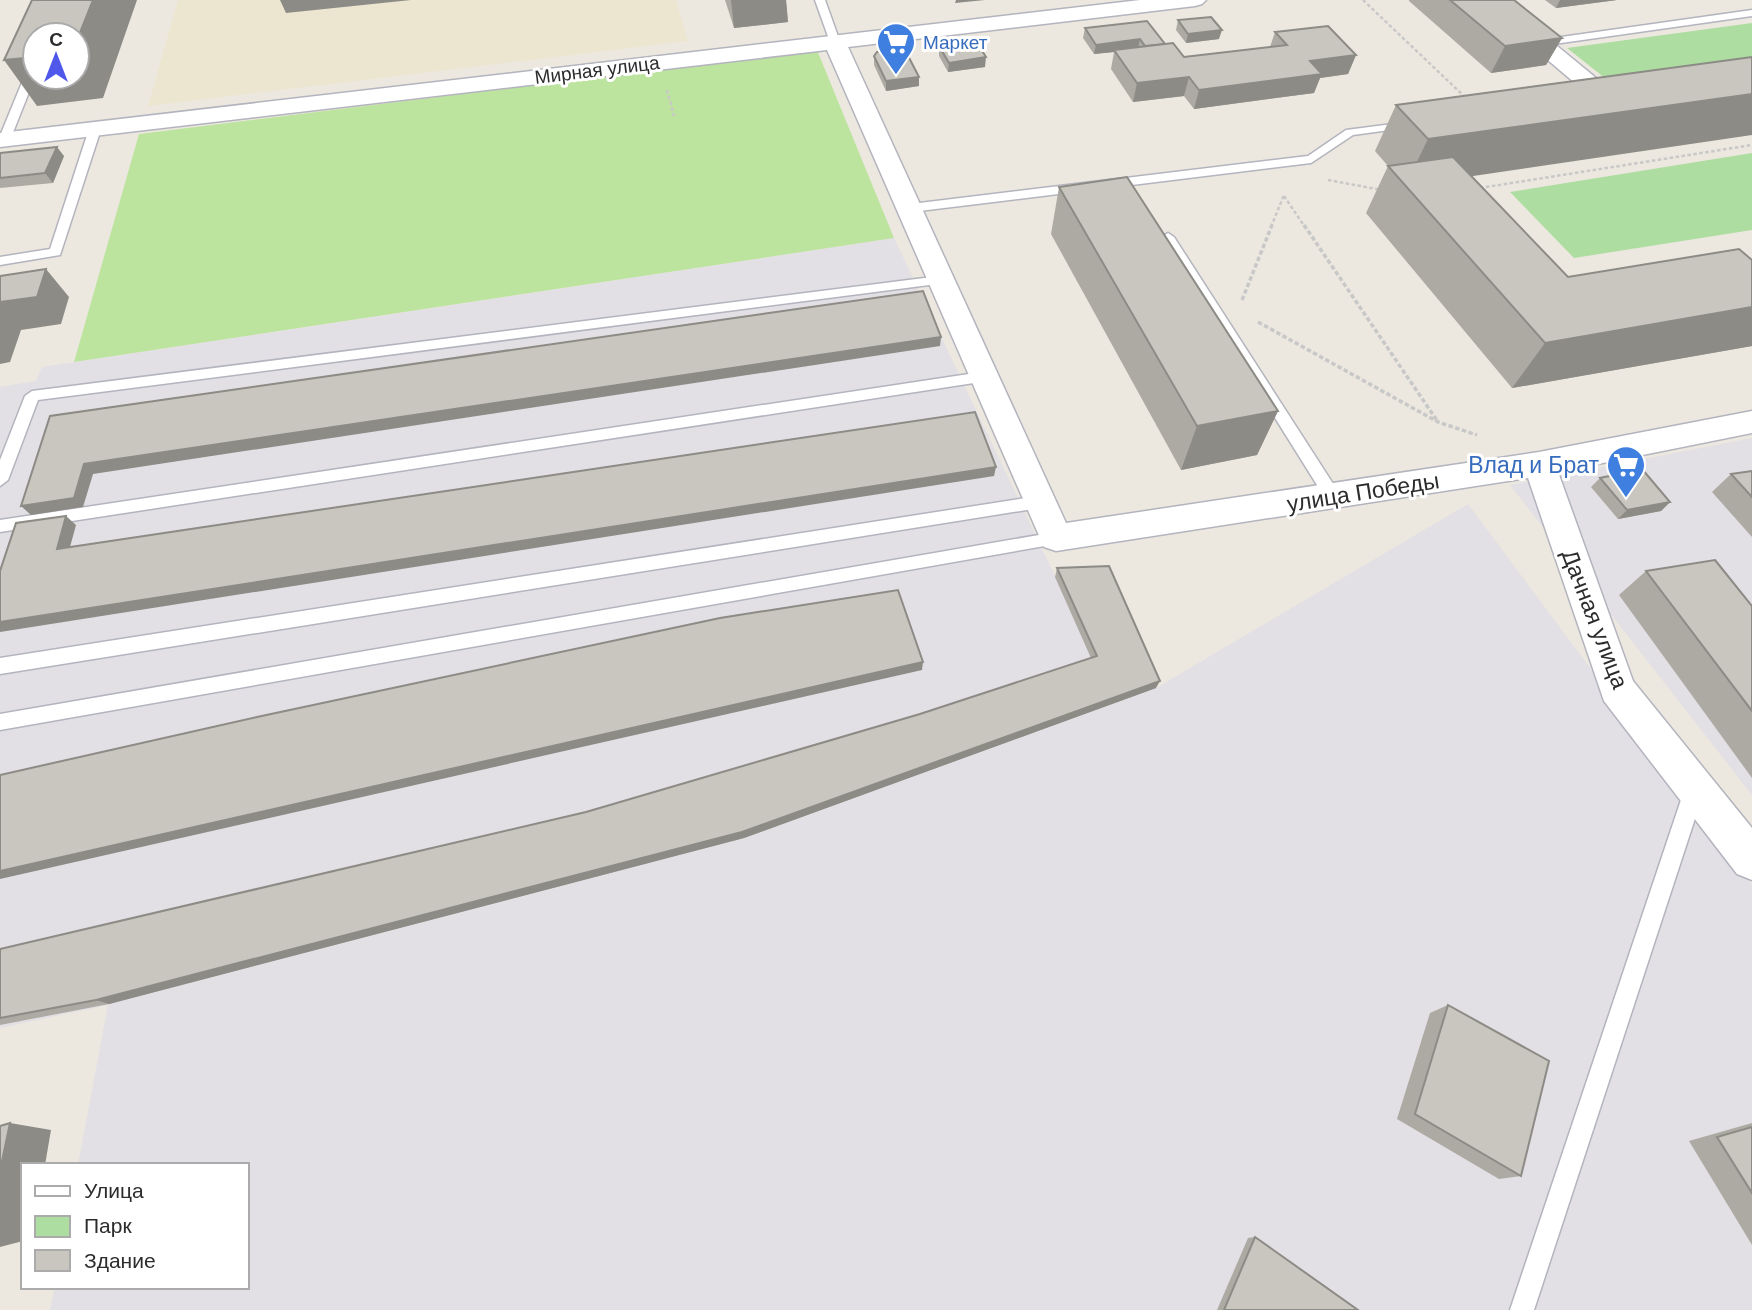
<svg xmlns="http://www.w3.org/2000/svg" width="1752" height="1310" font-family="'DM Sans',sans-serif">
  <style>
    .industrial { fill: #e2dfe5 }
    .education { fill: #ece6d1 }
    .green { fill: #aedda1 }
    .pitch { fill: #bde49e }
    .lines { fill: none; stroke-linecap: round; stroke-linejoin: round }
    .lane-casing { stroke: #b3b4be; stroke-width: 3 }
    .street-casing { stroke: #b3b4be; stroke-width: 3 }
    .path-far1 { stroke: #c8c8c8; stroke-width: 2.5; stroke-dasharray: 3.5 2.5; stroke-linecap: butt }
    .path { stroke: #c8c8c8; stroke-width: 3.5; stroke-dasharray: 4.5 2.5; stroke-linecap: butt }
    .lane { fill: #fff; fill-rule: evenodd }
    .street { fill: #fff; fill-rule: evenodd }
    .wall { fill: #acaaa3 }
    .shaded-wall { fill: #8c8b85 }
    .building { fill: #c8c6be; stroke: #8c8b85; stroke-width: 2 }
    .labels { text-anchor: middle; dominant-baseline: central; stroke-width: 6; stroke-linejoin: round; paint-order: stroke }
    .far-shop-label { font-size: 19px; fill: #366cbe; stroke: #fff; text-anchor: start }
    .far-street-label { font-size: 19px; fill: #2c2c2c; stroke: #fff }
    .shop-label { font-size: 23px; fill: #366cbe; stroke: #fff; text-anchor: end }
    .street-label { font-size: 23px; fill: #2c2c2c; stroke: #fff }
  </style>
  <rect width="100%" height="100%" fill="#ece8df"/>
  <g class="industrial">
    <polygon points="894,238 1055,576 1106,574 1156,688 1468,504 1752,885 1752,1310 50,1310 55,1287 247,1287 247,1165 78,1165 108,1005 0,1028 0,387 36,381 42,367"/>
    <polygon points="1752,438 1752,795 1510,485"/>
  </g>
  <polygon class="education" points="178,0 676,0 688,41 148,106"/>
  <g class="green">
    <polygon points="1752,23 1752,65 1610,82 1567,48"/>
    <polygon points="1752,153 1752,230 1574,258 1510,192"/>
  </g>
  <polygon class="pitch" points="817,50 894,238 74,362 139,134"/>
  <g class="lines">
    <defs>
      <g id="lane">
        <polygon points="815,0 825,0 840,42 839,44 830,42"/>
        <polygon points="1752,10 1752,16 1540,46 1535,43 1540,40"/>
        <polygon points="35,60 35,77 10,140 0,143 0,136 30,63"/>
        <polygon points="1408,122 1412,123 1412,127 1353,135 1311,163 911,212 905,208 911,204 1308,156 1346,130"/>
        <polygon points="95,126 101,129 60,255 0,265 0,257 50,249 89,129"/>
        <polygon points="1168,233 1174,237 1339,493 1341,497 1339,501 1327,501 1162,237"/>
        <polygon points="940,276 945,277 945,283 38,400 8,480 0,486 0,460 25,396 32,391"/>
        <polygon points="982,372 989,377 987,381 0,532 0,520"/>
        <polygon points="1039,496 1047,502 1039,508 0,674 0,658"/>
        <polygon points="1056,532 1064,538 1056,544 0,730 0,714"/>
        <polygon points="1695,779 1702,782 1705,788 1534,1310 1510,1310 1685,788 1688,782"/>
      </g>
      <g id="street">
        <polygon points="1140,0 1206,0 1202,4 1195,6 848,47 1066,523 1539,452 1752,411 1752,433 1558,472 1633,681 1752,828 1752,880 1737,874 1604,701 1528,478 1056,551 1044,547 827,50 0,147 0,133"/>
        <polygon points="1477,0 1501,0 1618,96 1622,101 1618,106 1602,106"/>
      </g>
    </defs>
    <use href="#lane" class="lane-casing"/>
    <use href="#street" class="street-casing"/>
    <g class="path-far1">
      <polyline points="1363,0 1466,98"/>
      <polyline points="667,90 674,116"/>
      <polyline points="1328,180 1382,190"/>
      <polyline points="1480,188 1752,145"/>
      <polyline points="1284,196 1305,227"/>
      <polyline points="1271,227 1284,195"/>
    </g>
    <g class="path">
      <polyline points="1304,225 1438,422"/>
      <polyline points="1242,300 1272,225"/>
      <polyline points="1258,322 1438,422 1477,435"/>
    </g>
    <use href="#lane" class="lane"/>
    <use href="#street" class="street"/>
  </g>
  <g class="wall">
    <polygon points="725,0 786,0 788,22 734,28"/>
    <polygon points="1409,0 1514,0 1562,38 1546,65 1491,73 1409,1"/>
    <polygon points="1545,0 1617,0 1556,8"/>
    <polygon points="1178,20 1219,39 1186,43 1176,30"/>
    <polygon points="1085,28 1165,44 1184,57 1270,47 1275,32 1356,55 1348,74 1320,78 1314,93 1194,109 1184,96 1133,102 1111,69 1114,52 1094,54 1083,38"/>
    <polygon points="939,46 985,67 948,72 939,56"/>
    <polygon points="874,56 919,77 919,86 886,91 874,65"/>
    <polygon points="1396,105 1471,176 1568,277 1752,260 1752,346 1512,388 1366,213 1388,166 1375,151"/>
    <polygon points="0,153 64,156 53,183 0,188"/>
    <polygon points="1059,187 1278,411 1257,455 1181,470 1051,234"/>
    <polygon points="1752,471 1752,537 1712,492 1731,474"/>
    <polygon points="1600,478 1670,502 1661,511 1618,519 1591,487"/>
    <polygon points="1057,568 1156,688 744,838 109,1004 0,1025 0,949 586,812 920,714 1091,658 1055,577"/>
    <polygon points="1646,571 1752,606 1752,778 1619,595"/>
    <polygon points="1448,1005 1521,1176 1499,1179 1397,1119 1430,1013"/>
    <polygon points="1752,1123 1752,1245 1689,1141"/>
    <polygon points="1255,1237 1358,1310 1217,1310 1248,1238"/>
  </g>
  <g class="shaded-wall">
    <polygon points="93,0 137,0 103,98 37,106 4,60 35,57 35,77 77,77 77,40"/>
    <polygon points="280,0 411,0 286,13"/>
    <polygon points="731,0 786,0 788,22 734,28"/>
    <polygon points="956,0 985,0 955,3"/>
    <polygon points="1560,0 1617,0 1556,8"/>
    <polygon points="1222,30 1219,39 1186,43 1188,34"/>
    <polygon points="1562,38 1546,65 1491,73 1505,46"/>
    <polygon points="1140,39 1138,49 1114,50 1114,52 1094,54 1096,45"/>
    <polygon points="1356,55 1348,74 1320,78 1314,93 1194,109 1199,90 1310,61"/>
    <polygon points="986,57 985,67 948,72 949,63"/>
    <polygon points="919,77 919,86 886,91 886,81"/>
    <polygon points="1189,77 1184,96 1133,102 1137,83"/>
    <polygon points="1752,94 1752,135 1405,186 1428,139"/>
    <polygon points="57,147 64,156 53,183 45,173"/>
    <polygon points="46,269 69,297 61,324 21,330 10,362 0,364 0,302"/>
    <polygon points="1752,307 1752,346 1512,388 1545,343"/>
    <polygon points="941,337 940,346 93,474 83,507 31,515 21,506 84,464"/>
    <polygon points="1278,411 1257,455 1181,470 1197,426"/>
    <polygon points="996,467 994,476 0,632 0,622"/>
    <polygon points="1670,502 1661,511 1618,519 1627,510"/>
    <polygon points="66,516 76,525 67,558 57,549"/>
    <polygon points="923,662 922,670 0,879 0,871"/>
    <polygon points="1160,681 1156,688 744,838 109,1004 96,1000"/>
    <polygon points="10,1123 51,1130 45,1165 23,1165 23,1241 0,1247 0,1171"/>
  </g>
  <g class="building">
    <polygon points="32,0 93,0 77,40 77,35 35,35 35,57 4,60"/>
    <polygon points="1450,0 1514,0 1562,38 1505,46"/>
    <polygon points="1211,17 1222,30 1188,34 1178,20"/>
    <polygon points="1147,21 1165,44 1145,46 1140,39 1096,45 1085,28"/>
    <polygon points="1328,26 1356,55 1310,61 1322,74 1199,90 1189,77 1137,83 1114,50 1173,43 1184,57 1287,45 1275,32"/>
    <polygon points="976,41 986,57 949,63 939,46"/>
    <polygon points="904,48 919,77 886,81 874,56 877,52"/>
    <polygon points="1752,57 1752,94 1428,139 1396,105"/>
    <polygon points="57,147 45,173 0,178 0,153"/>
    <polygon points="1453,157 1568,277 1739,249 1752,260 1752,307 1545,343 1388,166"/>
    <polygon points="1127,177 1278,411 1197,426 1059,187"/>
    <polygon points="46,269 37,297 0,302 0,276"/>
    <polygon points="923,291 941,337 84,464 74,498 21,506 50,416"/>
    <polygon points="975,412 996,467 0,622 0,571 16,523 66,516 57,549"/>
    <polygon points="1642,469 1670,502 1627,510 1600,478"/>
    <polygon points="1752,471 1752,497 1731,474"/>
    <polygon points="1715,560 1752,606 1752,711 1646,571"/>
    <polygon points="1109,566 1160,681 742,832 96,1000 0,1018 0,949 586,812 920,714 1097,656 1057,568"/>
    <polygon points="898,590 923,662 0,871 0,775 257,717 720,618"/>
    <polygon points="1448,1005 1549,1061 1521,1176 1415,1114"/>
    <polygon points="10,1123 0,1171 0,1126"/>
    <polygon points="1752,1127 1752,1193 1717,1137"/>
    <polygon points="1255,1237 1358,1310 1224,1310"/>
  </g>
  <defs>
    <symbol id="supermarket-pin" viewBox="-11 -11 22 30"><path d="M0 17L-7.5 6A9.5 9.5 0 1 1 7.5 6Z" fill="#3f7fe0" stroke="#fff"/><path d="M-6-5.5h2.5l.6 2H6L4.5 2H-2.5L-4.4-4H-6ZM-1.5 3.2a1.3 1.3 0 1 0 .1 0ZM3 3.2a1.3 1.3 0 1 0 .1 0Z" fill="#fff"/></symbol>
  </defs>
  <g fill-rule="evenodd">
    <use href="#supermarket-pin" x="874" y="20" width="44" height="60"/>
    <use href="#supermarket-pin" x="1604" y="443" width="44" height="60"/>
  </g>
  <g class="labels">
    <g class="far-shop-label">
      <text x="923" y="42">Маркет</text>
    </g>
    <g class="far-street-label">
      <text transform="translate(597 70) rotate(-7)">Мирная улица</text>
    </g>
    <g class="shop-label">
      <text x="1599" y="465">Влад и Брат</text>
    </g>
    <g class="street-label">
      <text transform="translate(1363 492) rotate(-9)">улица Победы</text>
      <text transform="translate(1595 619) rotate(69)">Дачная улица</text>
    </g>
  </g>
  <rect x="21" y="1163" width="228" height="126" fill="#ffffff" stroke="#ababab" stroke-width="2"/>
  <rect x="35" y="1186" width="35" height="10" fill="#ffffff" stroke="#ababab" stroke-width="2"/>
  <text x="84" y="1198" font-size="21" fill="#2c2c2c">Улица</text>
  <rect x="35" y="1216" width="35" height="21" fill="#aedda1" stroke="#ababab" stroke-width="2"/>
  <text x="84" y="1233" font-size="21" fill="#2c2c2c">Парк</text>
  <rect x="35" y="1250" width="35" height="21" fill="#c8c6be" stroke="#ababab" stroke-width="2"/>
  <text x="84" y="1268" font-size="21" fill="#2c2c2c">Здание</text>
  <g transform="translate(56 56)"><circle r="33" fill="#ffffff" stroke="#ababab" stroke-width="2"/>
  <path d="M0-5L12 26L0 18L-12 26Z" fill="#4f58ea"/>
  <text y="-10" font-size="19" font-weight="bold" text-anchor="middle" fill="#2c2c2c">С</text>
  </g>
</svg>
